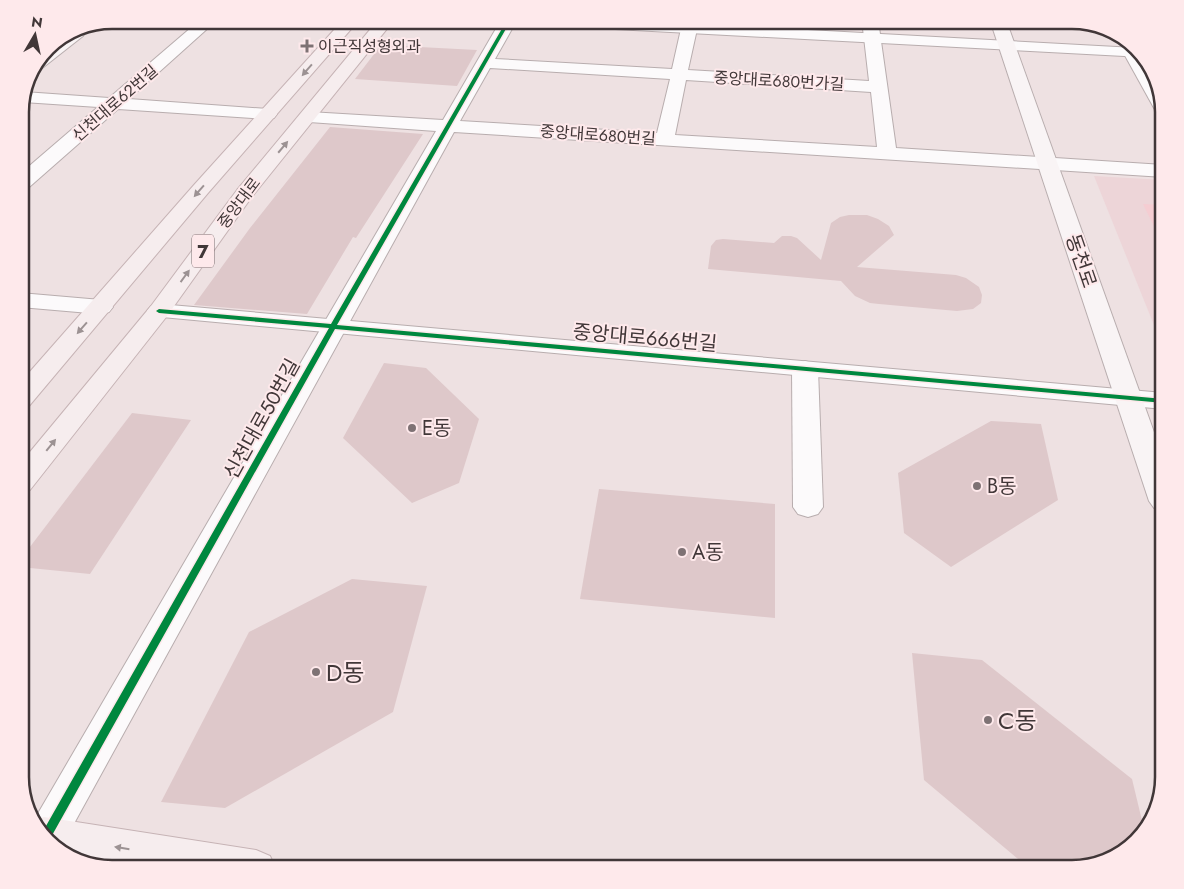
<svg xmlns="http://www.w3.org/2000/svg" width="1184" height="889" font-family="Jost,'Noto Sans KR',sans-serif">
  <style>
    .built { fill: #edd5d8 }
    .green { fill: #f5cdd2 }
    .building { fill: #dec8ca }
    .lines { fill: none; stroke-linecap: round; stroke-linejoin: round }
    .minor-casing { stroke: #b8adae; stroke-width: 2 }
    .tertiary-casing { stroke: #b8adae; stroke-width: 2 }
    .secondary-casing { stroke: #b8adae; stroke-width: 2 }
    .primary-casing { stroke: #c6b3b5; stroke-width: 2 }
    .minor { fill: #fcfafb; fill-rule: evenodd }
    .tertiary { fill: #fcfafb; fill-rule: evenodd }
    .secondary { fill: #f9f4f5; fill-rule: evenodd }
    .primary { fill: #f6edee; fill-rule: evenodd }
    .cycleway-casing { stroke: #fee9eb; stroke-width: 3 }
    .cycleway { fill: #00873e; fill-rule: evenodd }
    .oneway { fill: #9c9293 }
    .poi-dot { fill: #7e7274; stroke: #fee9eb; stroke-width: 2 }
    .labels { text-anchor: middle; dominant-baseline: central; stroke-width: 4; stroke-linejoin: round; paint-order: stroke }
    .far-poi-label { font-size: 16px; fill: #413738; stroke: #fee9eb; text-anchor: start }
    .far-street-label { font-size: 16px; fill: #413738; stroke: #fee9eb }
    .shield { fill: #fee9eb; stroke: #7a6c6e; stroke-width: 1 }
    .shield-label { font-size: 19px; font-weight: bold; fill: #413738 }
    .street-label { font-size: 20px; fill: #413738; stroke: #fee9eb }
    .poi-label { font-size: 20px; fill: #413738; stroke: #fee9eb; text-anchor: start }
    .near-poi-label { font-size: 24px; fill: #413738; stroke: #fee9eb; text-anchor: start }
    .rim { fill: none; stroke: #413738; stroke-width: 2.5 }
  </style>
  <rect width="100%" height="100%" fill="#eee1e2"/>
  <polygon class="built" points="1094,176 1164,180 1164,350"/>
  <polygon class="green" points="1143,204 1164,205 1164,247"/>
  <g class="building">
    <polygon points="381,45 477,50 457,86 355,79"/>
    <polygon points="330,127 423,134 356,238 353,237 307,314 194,305 250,228"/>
    <polygon points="849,215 867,215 878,219 889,226 894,235 857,267 956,275 966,278 979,287 982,295 981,303 973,309 957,311 879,304 870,303 855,296 841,281 708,269 711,246 716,240 723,239 774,243 782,236 791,236 797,238 821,260 831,223 840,217"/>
    <polygon points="384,363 426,368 479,419 459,483 412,503 343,438"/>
    <polygon points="132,413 191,420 90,574 20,567 20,560"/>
    <polygon points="991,421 1041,424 1058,500 951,567 904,533 898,473"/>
    <polygon points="599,489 775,504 775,618 580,599"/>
    <polygon points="352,579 427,586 393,712 225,808 161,802 249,632"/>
    <polygon points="912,653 982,660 1132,779 1145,833 1112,860 1072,869 1030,869 924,780"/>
  </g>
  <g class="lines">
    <defs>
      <g id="minor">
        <polygon points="200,20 217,20 129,99 268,109 274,110 277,114 274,118 268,119 118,109 27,189 20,191 20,174 98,107 23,102 21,102 24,92 109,98"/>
        <path d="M 501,20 L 517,20 L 495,59 L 672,69 L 683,20 L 699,20 L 688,70 L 869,81 L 862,20 L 878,20 L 896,148 L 1164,165 L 1164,177 L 454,132 L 60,849 L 56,850 L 33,822 L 436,131 L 309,122 L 303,121 L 300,117 L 303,113 L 309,112 L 443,120 ZM 490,68 L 670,79 L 657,133 L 460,121 ZM 686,80 L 871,92 L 877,147 L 675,135 Z"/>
        <path d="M 1131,47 C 1148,51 1162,97 1164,113 L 1157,112 L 1154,108 L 1123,52 L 1125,49 Z"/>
        <polygon points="805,361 814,364 818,369 823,507 818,514 808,517 798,514 793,507 792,369 796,364"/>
      </g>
      <g id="tertiary">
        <polygon points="532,20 624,20 1135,48 1143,57 540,25 535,23"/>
        <polygon points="20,293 101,300 109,302 113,307 109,312 101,314 20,307"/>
        <polygon points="159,304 1164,393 1164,409 151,316 147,311 151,306"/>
      </g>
      <g id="secondary">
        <polygon points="990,20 1006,20 1164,460 1164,511 1154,508 1149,501"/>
        <path d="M 83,31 L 85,33 L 83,36 L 41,69 L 31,69 C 51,43 53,42 83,31 Z"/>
      </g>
      <g id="primary">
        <polygon points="343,20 359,20 208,193 29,406 20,408 20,383 194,185"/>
        <polygon points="378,20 394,20 251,198 167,316 30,490 20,493 20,464 151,306 237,190"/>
        <polygon points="44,817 256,850 270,856 276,869 141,869 84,860 56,850 32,821"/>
      </g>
    </defs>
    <use href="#minor" class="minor-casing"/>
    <use href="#tertiary" class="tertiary-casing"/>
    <use href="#secondary" class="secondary-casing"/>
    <use href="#primary" class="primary-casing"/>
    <use href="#minor" class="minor"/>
    <use href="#tertiary" class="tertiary"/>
    <use href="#secondary" class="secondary"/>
    <use href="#primary" class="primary"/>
    <defs>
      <polygon id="cycleway" points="507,20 511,20 337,325 1164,399 1164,403 335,329 50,839 48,840 42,833 329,328 159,313 156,311 159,309 331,324"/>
    </defs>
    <use href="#cycleway" class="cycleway-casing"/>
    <use href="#cycleway" class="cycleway"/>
  </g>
  <defs><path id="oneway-solid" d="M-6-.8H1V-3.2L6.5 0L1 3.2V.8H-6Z" transform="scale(1.25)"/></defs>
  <g class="oneway">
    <use href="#oneway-solid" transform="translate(307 70) rotate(131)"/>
    <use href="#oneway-solid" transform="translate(283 147) rotate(-50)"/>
    <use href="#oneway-solid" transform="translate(199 191) rotate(131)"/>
    <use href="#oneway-solid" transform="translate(185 276) rotate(-54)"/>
    <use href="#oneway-solid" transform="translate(82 328) rotate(131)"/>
    <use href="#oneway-solid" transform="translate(51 445) rotate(-51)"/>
    <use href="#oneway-solid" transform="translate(122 848) rotate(-171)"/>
  </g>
  <g class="poi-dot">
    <path d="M304.5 38.5h5v5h5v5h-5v5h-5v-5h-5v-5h5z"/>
    <circle cx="412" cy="428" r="5"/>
    <circle cx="977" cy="486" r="5"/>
    <circle cx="682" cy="552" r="5"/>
    <circle cx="316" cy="672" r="5"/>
    <circle cx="988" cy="720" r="5"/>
  </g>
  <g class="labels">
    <g class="far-poi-label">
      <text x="318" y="46">이근직성형외과</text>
    </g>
    <g class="far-street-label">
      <text transform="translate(779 81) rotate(3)">중앙대로680번가길</text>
      <text transform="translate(115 103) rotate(-41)">신천대로62번길</text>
      <text transform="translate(598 135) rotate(4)">중앙대로680번길</text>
      <text transform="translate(239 203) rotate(-53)">중앙대로</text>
    </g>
    <rect class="shield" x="192" y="234.5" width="22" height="33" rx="4"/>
    <g class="shield-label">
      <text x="203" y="251">7</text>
    </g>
    <g class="street-label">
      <text transform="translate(1081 261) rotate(71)">동천로</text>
      <text transform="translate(645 338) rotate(5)">중앙대로666번길</text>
      <text transform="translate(262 419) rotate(-61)">신천대로50번길</text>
    </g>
    <g class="poi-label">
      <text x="422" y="428">E동</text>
      <text x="987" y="486">B동</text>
      <text x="692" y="552">A동</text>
    </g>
    <g class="near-poi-label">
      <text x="326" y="672">D동</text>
      <text x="998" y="720">C동</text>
    </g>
  </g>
  <path d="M0 0H1184V889H0ZM112 29H1072A83 83 0 0 1 1155 112V777A83 83 0 0 1 1072 860H112A83 83 0 0 1 29 777V112A83 83 0 0 1 112 29Z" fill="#fee9eb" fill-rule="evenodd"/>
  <path class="rim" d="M112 29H1072A83 83 0 0 1 1155 112V777A83 83 0 0 1 1072 860H112A83 83 0 0 1 29 777V112A83 83 0 0 1 112 29Z"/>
  <g transform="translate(35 35) rotate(9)" stroke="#fee9eb" stroke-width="4" paint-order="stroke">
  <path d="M0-4L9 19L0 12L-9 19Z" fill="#413738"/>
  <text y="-8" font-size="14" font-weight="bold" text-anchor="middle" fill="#413738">N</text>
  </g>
</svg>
